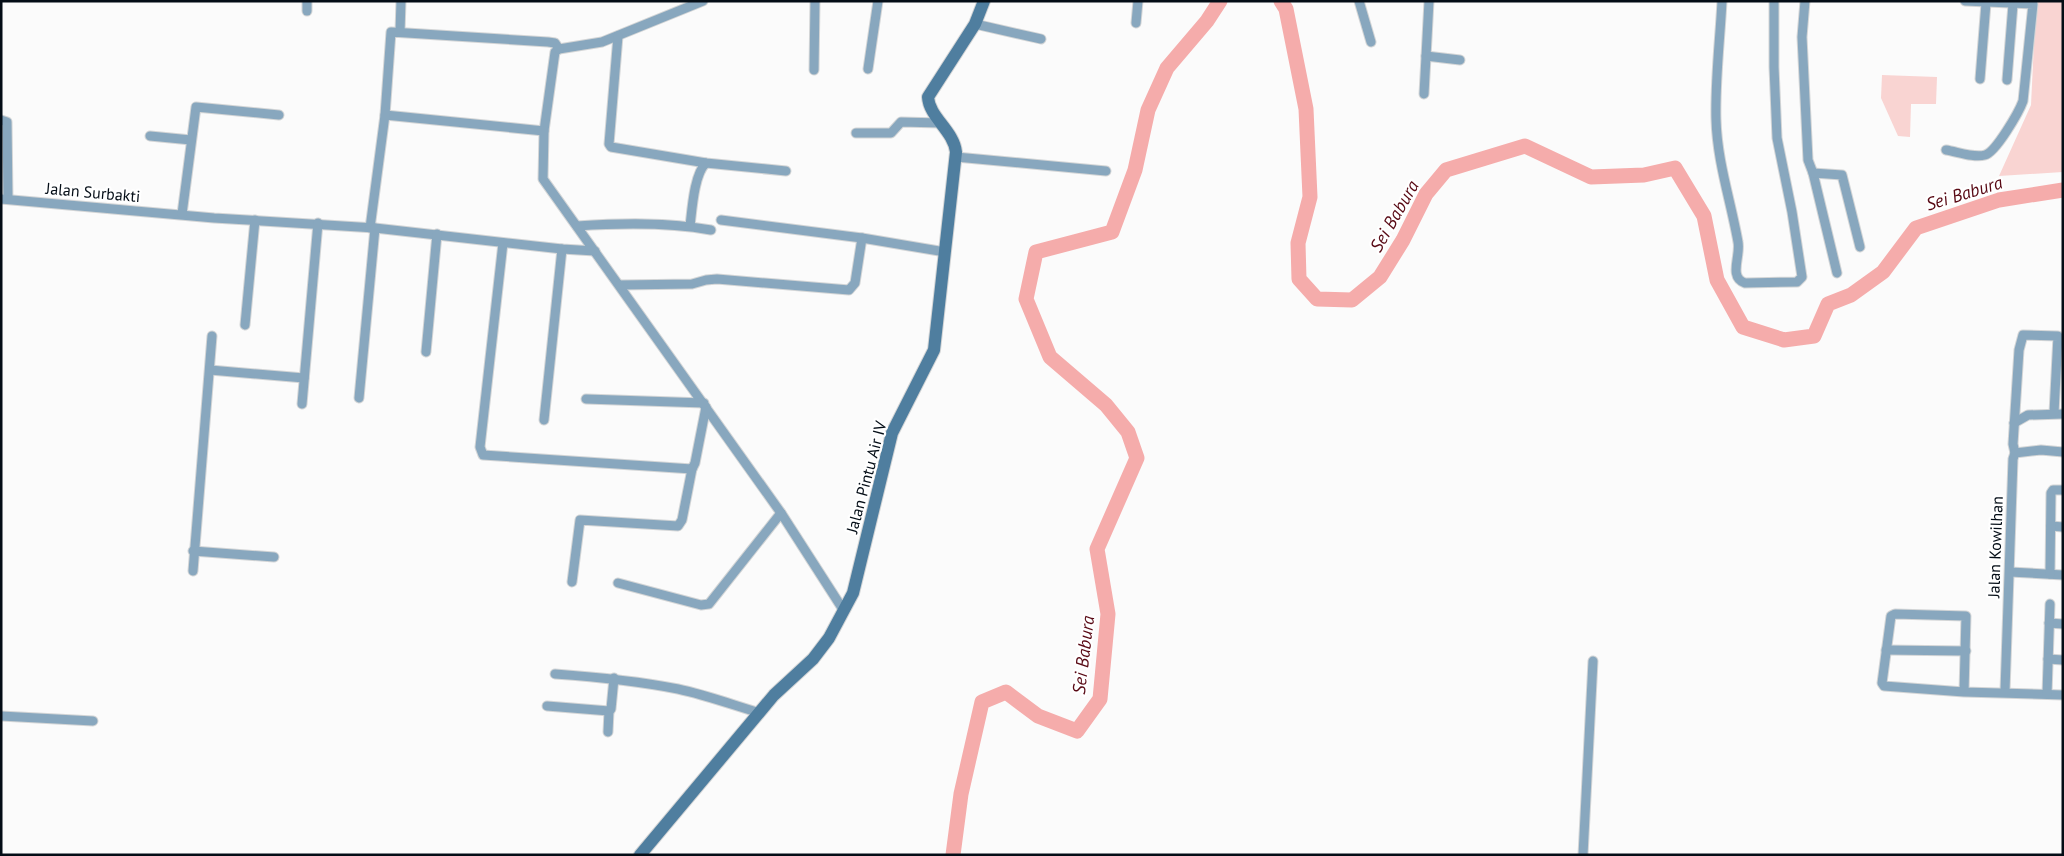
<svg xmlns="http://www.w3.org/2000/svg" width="2064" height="856" font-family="'PT Sans',sans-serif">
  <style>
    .green { fill: #f9d4d2 }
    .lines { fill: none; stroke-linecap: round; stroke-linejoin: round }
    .river { stroke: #f5acab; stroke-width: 15 }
    .street-casing { stroke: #d3d5d6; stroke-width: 11 }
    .secondary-casing { stroke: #d3d5d6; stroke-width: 14 }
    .street { stroke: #88a7be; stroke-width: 9 }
    .secondary { stroke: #4f7e9f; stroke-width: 12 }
    .labels { text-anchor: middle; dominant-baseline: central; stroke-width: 4.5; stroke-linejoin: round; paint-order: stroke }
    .street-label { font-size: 16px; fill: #040d16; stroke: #fff }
    .water-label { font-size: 18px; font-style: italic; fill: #580914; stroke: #fff }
  </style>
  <rect width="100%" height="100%" fill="#fbfbfb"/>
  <g class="green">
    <polygon points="2036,1 2063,1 2063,172 1999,176 2031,105"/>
    <polygon points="1882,75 1937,77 1936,104 1911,104 1910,137 1898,136 1881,98"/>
  </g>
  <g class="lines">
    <g class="river">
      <polyline points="1281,1 1286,9 1306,109 1310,197 1298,243 1299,279 1317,299 1352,300 1380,277 1403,240 1426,194 1446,170 1525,146 1591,177 1644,175 1675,168 1704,216 1717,280 1743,327 1784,340 1814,336 1828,304 1851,295 1883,272 1916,228 1999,200 2063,190"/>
      <polyline points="953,855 961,794 982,702 1006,692 1038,716 1077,731 1100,699 1108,614 1097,549 1137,458 1128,432 1106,405 1050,357 1026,299 1036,252 1112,232 1135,170 1148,110 1167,68 1207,21 1220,1"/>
    </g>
    <defs>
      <g id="street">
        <polyline points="703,1 602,42 559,49 555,52 544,131 543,179 781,513 844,611"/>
        <polyline points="1359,1 1371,42"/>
        <path d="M 1722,1 C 1720,40 1715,80 1716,119 C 1717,161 1731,202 1738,242 C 1741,256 1728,277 1745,283 L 1797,282 L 1802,277 L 1792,212 L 1777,138 L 1774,67 L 1774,1"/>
        <polyline points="1805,1 1802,37 1808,160 1813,173 1837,273"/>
        <polyline points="307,11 307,1"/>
        <polyline points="1136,23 1138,1"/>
        <polyline points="975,24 1041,39"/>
        <polyline points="400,32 401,1"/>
        <polyline points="618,36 609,144 611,147 706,163 786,171"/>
        <polyline points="1426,56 1460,60"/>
        <polyline points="868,69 878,1"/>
        <polyline points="814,70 815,1"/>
        <polyline points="1980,79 1986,3"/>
        <polyline points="2007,80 2013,4"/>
        <polyline points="1424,94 1429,1"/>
        <polyline points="385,115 544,131"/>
        <polyline points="1,120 7,122 8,199"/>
        <polyline points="856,133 891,133 901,122 941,123"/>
        <polyline points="150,136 191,140"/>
        <path d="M 1946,150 C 1958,152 1974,158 1985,155 C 1996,152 2019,112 2023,101 L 2033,4 L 1965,1"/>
        <polyline points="956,157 1106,171"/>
        <polyline points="1813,173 1842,175 1860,247"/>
        <polyline points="1,199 214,218 375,228 562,249 595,251"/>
        <polyline points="182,214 196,107 279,115"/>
        <polyline points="721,220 862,238 945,252"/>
        <path d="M 577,226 C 622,223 667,222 711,230"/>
        <path d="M 690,226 C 692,210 694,174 706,163"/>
        <polyline points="370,228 385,115 391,32 548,42 555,43 559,49"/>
        <polyline points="503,243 480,447 483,455 692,469 695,463 706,407"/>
        <polyline points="620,285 692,284 706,280 717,279 849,290 855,283 862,238"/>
        <polyline points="245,325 255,220"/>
        <polyline points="426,352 437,234"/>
        <polyline points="210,370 304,378"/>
        <polyline points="359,398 375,228"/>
        <polyline points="586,399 704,403"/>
        <polyline points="302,404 318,223"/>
        <polyline points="544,420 562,249"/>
        <polyline points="2014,423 2028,415 2063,414"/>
        <polyline points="2015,453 2013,444 2019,350 2023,335 2058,336 2054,413"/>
        <polyline points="2051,526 2063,527"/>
        <polyline points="193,551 274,557"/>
        <polyline points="193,571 212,336"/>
        <polyline points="2010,572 2063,575"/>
        <polyline points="2050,574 2051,493 2053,490 2063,490"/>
        <polyline points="572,582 580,520 678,526 682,520 692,469"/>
        <polyline points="618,583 701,605 709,604 781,513"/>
        <polyline points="2049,623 2063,624"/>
        <polyline points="1886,650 1966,651"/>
        <polyline points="2048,659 2063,660"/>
        <path d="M 555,674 C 597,677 637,681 678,689 C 706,695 733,705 760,713"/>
        <polyline points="2005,691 2013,459 2015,453 2041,450 2063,452"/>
        <polyline points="1964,692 1966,616 1895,614 1891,616 1882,683 1884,686 1964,692 2063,695"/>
        <polyline points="2047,694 2050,604"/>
        <polyline points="547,706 609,711 611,709 614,678"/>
        <polyline points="1,716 93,721"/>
        <polyline points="608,732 609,711"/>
        <polyline points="1583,855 1593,661"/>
      </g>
      <path id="secondary" d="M 640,855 L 774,695 L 813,659 L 829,638 L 853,593 L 892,433 L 934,350 L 956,152 C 954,131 929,117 928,97 L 975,24 L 984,1"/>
    </defs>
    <use href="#street" class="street-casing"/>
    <use href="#secondary" class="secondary-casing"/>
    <use href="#street" class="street"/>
    <use href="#secondary" class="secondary"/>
  </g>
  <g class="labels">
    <g class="street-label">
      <text transform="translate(93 192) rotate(5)">Jalan Surbakti</text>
      <text transform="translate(866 477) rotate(-75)">Jalan Pintu Air IV</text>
      <text transform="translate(1995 547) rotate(-88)">Jalan Kowilhan</text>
    </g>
    <g class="water-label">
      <text transform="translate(1964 193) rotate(-17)">Sei Babura</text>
      <text transform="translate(1394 216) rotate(-60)">Sei Babura</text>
      <text transform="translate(1083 655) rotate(-83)">Sei Babura</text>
    </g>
  </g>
  <rect width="2064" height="856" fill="none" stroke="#040d16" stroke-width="5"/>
</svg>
